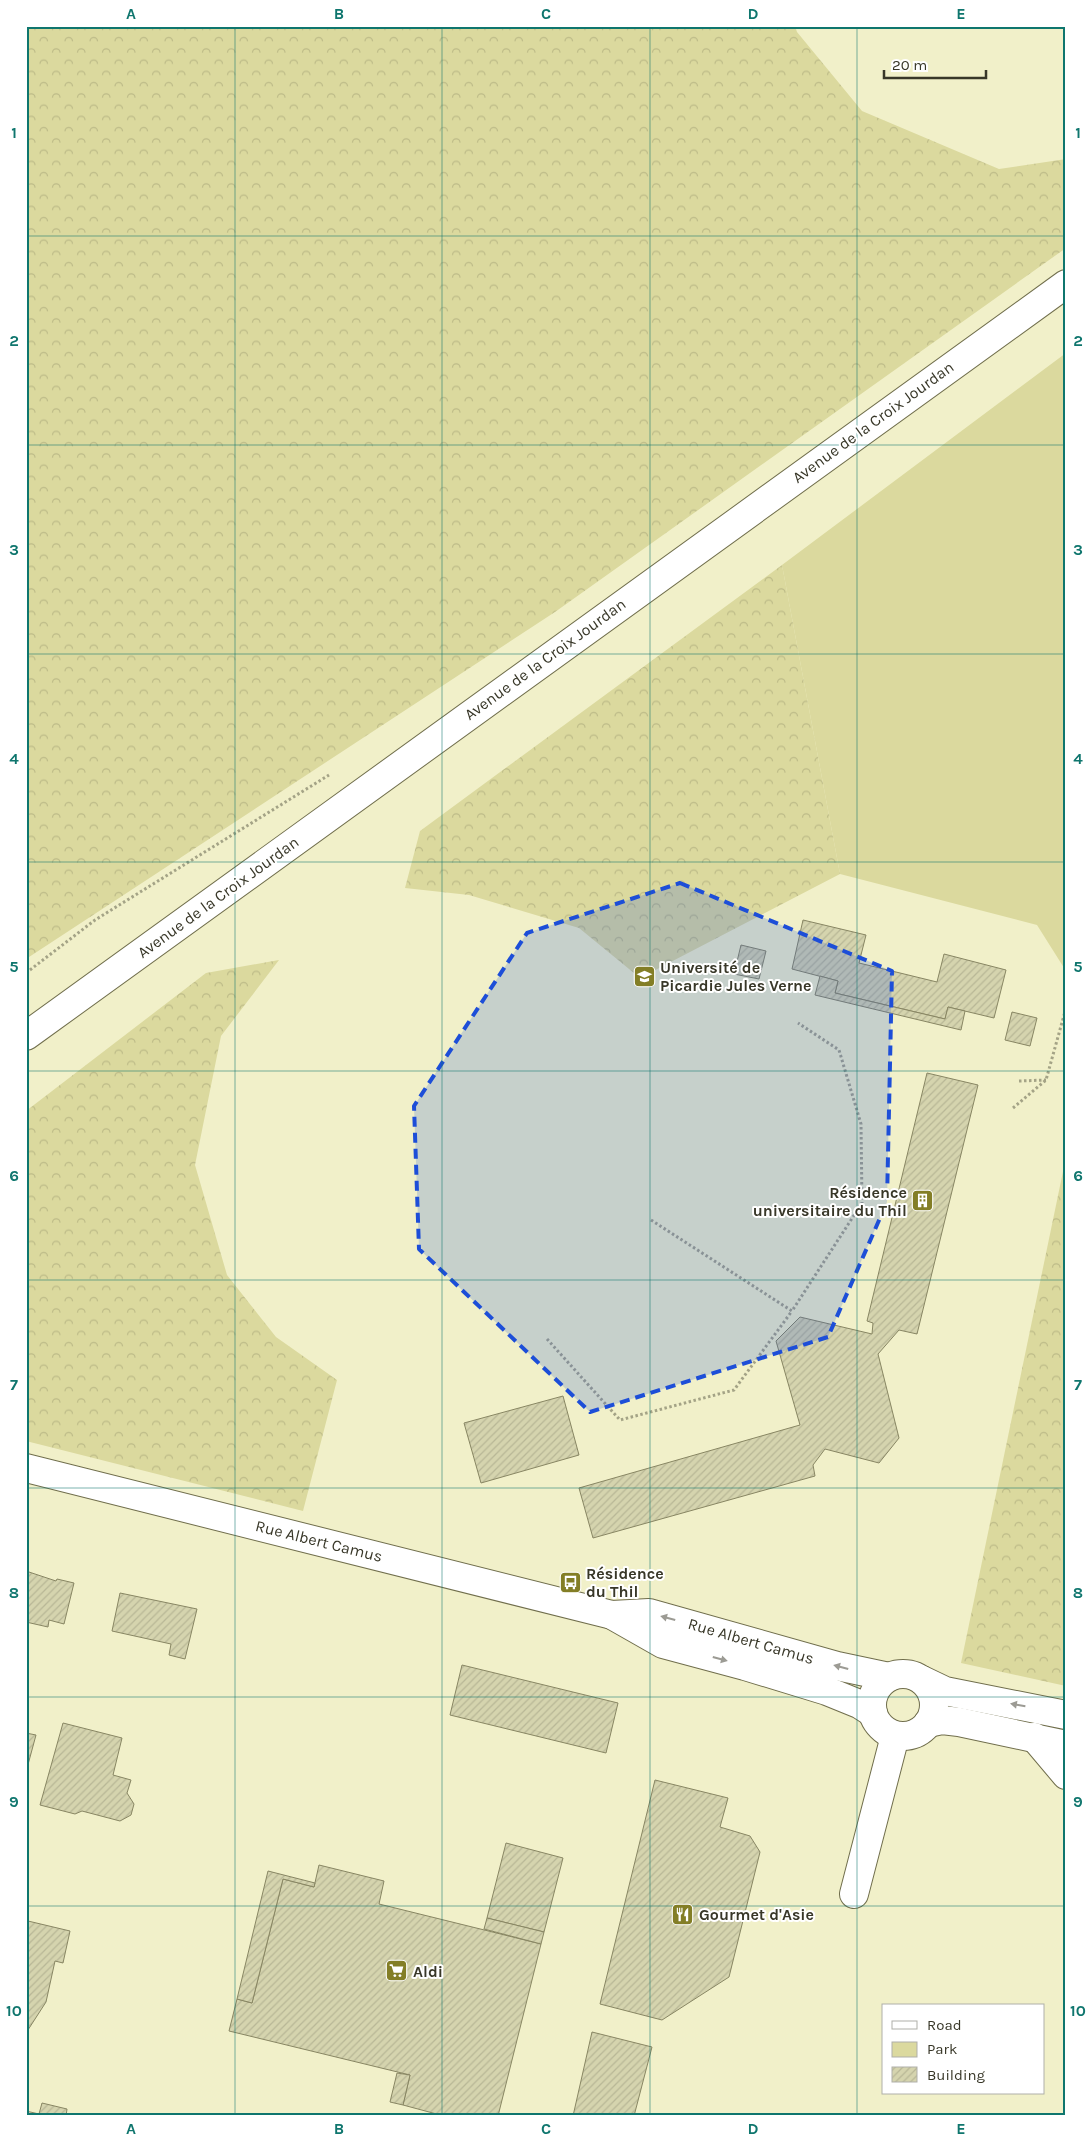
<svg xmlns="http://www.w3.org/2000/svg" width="1092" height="2142" font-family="Karla,sans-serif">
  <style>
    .green { fill: #dbd99e }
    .forest { fill: url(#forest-crowns) }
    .building { fill: url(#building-hatch); stroke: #888663 }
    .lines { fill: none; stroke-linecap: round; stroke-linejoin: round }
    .minor-casing { stroke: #706e4c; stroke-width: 30 }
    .path { stroke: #a4a386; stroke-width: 3; stroke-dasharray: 2.5 2.5; stroke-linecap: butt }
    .minor { stroke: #fff; stroke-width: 28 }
    .oneway { fill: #9c9b94 }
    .marked { fill: #1d4ed8; fill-opacity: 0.2; stroke: #1d4ed8; stroke-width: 4; stroke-dasharray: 10 6; stroke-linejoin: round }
    .grid { fill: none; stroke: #0f766e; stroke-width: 1; stroke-opacity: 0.55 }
    .labels { text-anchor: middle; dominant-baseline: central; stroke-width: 4; stroke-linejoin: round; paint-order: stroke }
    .street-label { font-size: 16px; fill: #383728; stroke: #fff }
    .poi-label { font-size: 16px; font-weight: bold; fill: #383728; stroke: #fff; text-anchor: start }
    .neatline { fill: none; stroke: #0f766e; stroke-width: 2 }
    .grid-label { font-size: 16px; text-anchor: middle; font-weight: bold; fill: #0f766e }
  </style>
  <defs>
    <pattern id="forest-crowns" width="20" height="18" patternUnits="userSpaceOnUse" patternTransform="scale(1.25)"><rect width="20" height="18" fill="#dbd99e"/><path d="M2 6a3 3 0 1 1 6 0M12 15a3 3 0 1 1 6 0" fill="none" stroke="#bdbb88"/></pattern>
    <pattern id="building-hatch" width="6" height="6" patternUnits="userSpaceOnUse" patternTransform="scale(1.25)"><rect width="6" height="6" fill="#d5d4ae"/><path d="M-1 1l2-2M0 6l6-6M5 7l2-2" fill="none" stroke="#b8b796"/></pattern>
  </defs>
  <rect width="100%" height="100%" fill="#f1f0c9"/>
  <polygon class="green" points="1066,353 1066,971 1037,925 840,874 782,565"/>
  <g class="forest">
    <polygon points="26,26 795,26 797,32 862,111 999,169 1066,159 1066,248 555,612 26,959"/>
    <polygon points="782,565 840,874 640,978 579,928 469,895 405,888 420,831"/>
    <polygon points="279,960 221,1036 195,1165 227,1275 276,1337 337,1380 303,1511 26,1441 26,1111 206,973"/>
    <polygon points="1066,1157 1066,1686 961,1663"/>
  </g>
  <g class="building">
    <polygon points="803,920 866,935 859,963 937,982 944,954 1006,970 994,1018 948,1007 945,1019 835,993 838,981 792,969"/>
    <polygon points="741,945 766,951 759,979 734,974"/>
    <polygon points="820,976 838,981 835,993 945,1019 948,1007 965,1011 961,1030 815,995"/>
    <polygon points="1012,1012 1037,1018 1030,1046 1005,1040"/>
    <polygon points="927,1073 978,1085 917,1334 899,1330 878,1354 899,1438 879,1463 825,1449 813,1465 815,1476 593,1538 579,1488 800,1425 776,1341 800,1317 872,1334 873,1323 867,1321"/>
    <polygon points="563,1396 579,1455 481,1483 464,1423"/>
    <polygon points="26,1571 56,1581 57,1579 74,1583 64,1624 49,1620 48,1627 26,1622"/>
    <polygon points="120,1593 197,1609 185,1659 169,1655 171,1644 112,1631"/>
    <polygon points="462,1665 618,1703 606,1753 450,1715"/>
    <polygon points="63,1723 122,1738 113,1775 131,1780 127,1793 134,1804 131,1815 120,1821 82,1811 75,1814 40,1805"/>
    <polygon points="26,1733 36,1735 26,1772"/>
    <polygon points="655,1780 728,1798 720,1827 750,1836 760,1852 729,1977 662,2020 600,2004"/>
    <polygon points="506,1843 563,1858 544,1932 487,1918"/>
    <polygon points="319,1865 384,1881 379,1904 541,1944 498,2116 444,2116 403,2105 410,2075 229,2031 237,1999 252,2003 283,1879 314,1887"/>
    <polygon points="268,1871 315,1883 314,1887 283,1879 252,2003 237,1999"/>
    <polygon points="487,1918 544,1932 541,1944 484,1929"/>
    <polygon points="28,1921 70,1931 63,1963 55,1961 46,2002 26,2033 26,1930"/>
    <polygon points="592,2032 652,2047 634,2116 573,2116"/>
    <polygon points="397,2073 410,2075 403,2105 390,2102"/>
    <polygon points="42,2103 67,2109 66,2116 39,2114"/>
    <polygon points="26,2111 39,2114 47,2116 26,2116"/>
  </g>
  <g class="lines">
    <defs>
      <g id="minor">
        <polyline points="26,1036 1066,284"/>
        <polyline points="26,1468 612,1615 649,1613 837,1666 889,1677"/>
        <polyline points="612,1615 663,1644 745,1666 827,1691 859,1704 873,1713"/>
        <circle cx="903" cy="1705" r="31"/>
        <polyline points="922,1680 945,1691 1066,1715"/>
        <polyline points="928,1723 942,1720 959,1722 1066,1745"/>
        <polyline points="1034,1737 1066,1775"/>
        <polyline points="854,1894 895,1736"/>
      </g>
    </defs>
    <use href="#minor" class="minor-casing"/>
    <g class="path">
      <polyline points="26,973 95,920 329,775"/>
      <polyline points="1019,1081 1046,1080"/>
      <polyline points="1013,1108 1046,1080 1066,1008"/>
      <polyline points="651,1220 792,1311 862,1203 861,1124 839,1050 798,1023"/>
      <polyline points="547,1339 620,1420 734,1390 792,1311"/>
    </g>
    <use href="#minor" class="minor"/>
  </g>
  <defs><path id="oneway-solid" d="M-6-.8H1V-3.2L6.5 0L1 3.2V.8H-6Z" transform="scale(1.25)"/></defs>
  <g class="oneway">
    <use href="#oneway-solid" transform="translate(668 1618) rotate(-165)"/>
    <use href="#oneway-solid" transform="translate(720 1659) rotate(15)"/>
    <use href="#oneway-solid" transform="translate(841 1667) rotate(-165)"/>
    <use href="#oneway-solid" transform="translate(1018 1705) rotate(-170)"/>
  </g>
  <path class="marked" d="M 680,883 L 892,971 L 887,1202 L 828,1337 L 590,1412 L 419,1249 L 414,1106 L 527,933 Z"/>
  <path class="grid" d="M 235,26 L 235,2116M 442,26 L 442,2116M 650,26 L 650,2116M 857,26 L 857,2116M 26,236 L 1066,236M 26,445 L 1066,445M 26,654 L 1066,654M 26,862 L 1066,862M 26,1071 L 1066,1071M 26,1280 L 1066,1280M 26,1488 L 1066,1488M 26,1697 L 1066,1697M 26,1906 L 1066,1906"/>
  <defs>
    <symbol id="university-square" viewBox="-11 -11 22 22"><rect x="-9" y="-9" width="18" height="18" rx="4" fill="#837e26" stroke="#fff"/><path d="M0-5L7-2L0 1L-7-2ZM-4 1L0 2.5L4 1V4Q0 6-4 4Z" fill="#fff"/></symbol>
    <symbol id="building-square" viewBox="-11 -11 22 22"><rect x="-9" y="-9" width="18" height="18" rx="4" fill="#837e26" stroke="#fff"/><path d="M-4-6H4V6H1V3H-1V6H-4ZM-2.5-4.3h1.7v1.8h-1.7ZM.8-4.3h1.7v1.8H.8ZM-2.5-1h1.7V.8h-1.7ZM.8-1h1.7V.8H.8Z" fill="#fff"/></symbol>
    <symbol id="bus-square" viewBox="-11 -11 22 22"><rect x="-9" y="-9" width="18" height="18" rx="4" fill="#837e26" stroke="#fff"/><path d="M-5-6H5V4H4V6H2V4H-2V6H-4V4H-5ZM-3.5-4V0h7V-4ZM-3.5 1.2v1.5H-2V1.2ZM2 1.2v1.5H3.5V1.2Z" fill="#fff"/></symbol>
    <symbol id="restaurant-square" viewBox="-11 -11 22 22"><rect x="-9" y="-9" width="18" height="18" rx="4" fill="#837e26" stroke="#fff"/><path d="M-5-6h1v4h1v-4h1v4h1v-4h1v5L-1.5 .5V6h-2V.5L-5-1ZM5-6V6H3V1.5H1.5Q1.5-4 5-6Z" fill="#fff"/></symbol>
    <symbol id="supermarket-square" viewBox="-11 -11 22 22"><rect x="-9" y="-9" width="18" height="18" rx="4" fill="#837e26" stroke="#fff"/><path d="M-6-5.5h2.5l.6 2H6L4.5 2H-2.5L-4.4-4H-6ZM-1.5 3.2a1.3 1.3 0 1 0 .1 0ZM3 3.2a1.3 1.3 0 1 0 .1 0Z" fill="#fff"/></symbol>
  </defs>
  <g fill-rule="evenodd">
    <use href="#university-square" x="632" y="964" width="25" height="25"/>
    <use href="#building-square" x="910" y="1188" width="25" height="25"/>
    <use href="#bus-square" x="558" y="1570" width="25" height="25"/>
    <use href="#restaurant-square" x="670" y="1902" width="25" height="25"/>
    <use href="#supermarket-square" x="384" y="1958" width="25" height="25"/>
  </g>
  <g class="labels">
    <g class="street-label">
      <text transform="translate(873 422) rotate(-36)">Avenue de la Croix Jourdan</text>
      <text transform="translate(545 659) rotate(-36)">Avenue de la Croix Jourdan</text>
      <text transform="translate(218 897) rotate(-36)">Avenue de la Croix Jourdan</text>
      <text transform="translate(319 1541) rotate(14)">Rue Albert Camus</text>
      <text transform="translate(751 1641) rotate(16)">Rue Albert Camus</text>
    </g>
    <g class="poi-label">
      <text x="660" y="967">Université de<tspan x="660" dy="18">Picardie Jules Verne</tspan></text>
      <text x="907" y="1192" text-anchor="end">Résidence<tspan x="907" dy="18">universitaire du Thil</tspan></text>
      <text x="586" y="1573">Résidence<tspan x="586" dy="18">du Thil</tspan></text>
      <text x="699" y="1914">Gourmet d'Asie</text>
      <text x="413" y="1971">Aldi</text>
    </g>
  </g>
  <rect width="1092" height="2142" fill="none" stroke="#ffffff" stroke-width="55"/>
  <rect x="882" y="2004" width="162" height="90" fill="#ffffff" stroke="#afafa9"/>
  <rect x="892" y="2021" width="25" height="8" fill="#ffffff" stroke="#afafa9"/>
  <text x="927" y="2030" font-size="15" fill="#383728">Road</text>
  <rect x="892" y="2042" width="25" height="15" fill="#dbd99e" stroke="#afafa9"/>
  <text x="927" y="2054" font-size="15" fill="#383728">Park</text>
  <rect x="892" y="2067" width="25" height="15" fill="url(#building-hatch)" stroke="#afafa9"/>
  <text x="927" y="2080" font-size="15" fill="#383728">Building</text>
  <path d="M884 70v8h102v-8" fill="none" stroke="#383728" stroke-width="2.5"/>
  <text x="892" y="70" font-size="15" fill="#383728" stroke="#ffffff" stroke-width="4" paint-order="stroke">20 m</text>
  <rect x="28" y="28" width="1036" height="2086" class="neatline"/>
  <g class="grid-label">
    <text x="131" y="19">A</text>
    <text x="339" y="19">B</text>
    <text x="546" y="19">C</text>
    <text x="753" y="19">D</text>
    <text x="961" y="19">E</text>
    <text x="14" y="138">1</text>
    <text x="1078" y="138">1</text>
    <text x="14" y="346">2</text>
    <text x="1078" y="346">2</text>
    <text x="14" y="555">3</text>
    <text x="1078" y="555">3</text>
    <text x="14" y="764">4</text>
    <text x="1078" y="764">4</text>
    <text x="14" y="972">5</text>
    <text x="1078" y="972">5</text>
    <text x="14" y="1181">6</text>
    <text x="1078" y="1181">6</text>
    <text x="14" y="1390">7</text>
    <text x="1078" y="1390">7</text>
    <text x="14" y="1598">8</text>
    <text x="1078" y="1598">8</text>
    <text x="14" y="1807">9</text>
    <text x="1078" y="1807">9</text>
    <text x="14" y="2016">10</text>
    <text x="1078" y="2016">10</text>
    <text x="131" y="2134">A</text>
    <text x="339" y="2134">B</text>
    <text x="546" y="2134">C</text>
    <text x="753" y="2134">D</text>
    <text x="961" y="2134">E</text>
  </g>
</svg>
